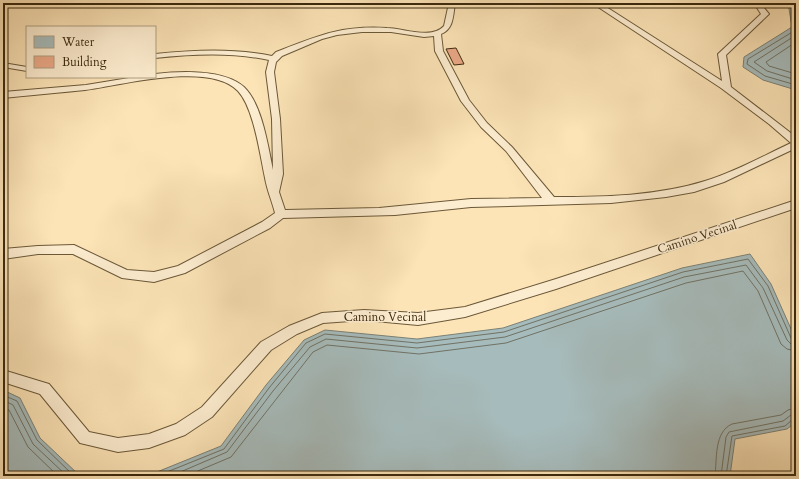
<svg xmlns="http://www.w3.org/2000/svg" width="799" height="479" font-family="Cardo,serif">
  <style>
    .water { fill: #a6bbbb; stroke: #7b8175 }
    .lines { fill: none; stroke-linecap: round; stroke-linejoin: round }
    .shore { stroke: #707264; stroke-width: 1 }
    .building { fill: #edaa89; stroke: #3b290d }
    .lane-casing { stroke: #6b5838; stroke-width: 2 }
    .lane { fill: #fdedd0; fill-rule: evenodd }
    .labels { text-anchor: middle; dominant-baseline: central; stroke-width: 3; stroke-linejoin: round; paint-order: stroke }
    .street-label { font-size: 12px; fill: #3b290d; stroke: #fdedd0 }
  </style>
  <rect width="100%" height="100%" fill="#fce4b7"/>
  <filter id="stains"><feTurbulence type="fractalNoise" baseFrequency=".005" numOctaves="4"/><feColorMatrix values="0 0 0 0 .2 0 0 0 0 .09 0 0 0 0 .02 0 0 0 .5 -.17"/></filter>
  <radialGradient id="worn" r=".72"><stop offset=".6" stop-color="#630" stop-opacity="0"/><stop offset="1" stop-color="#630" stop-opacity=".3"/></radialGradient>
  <g class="water">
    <polygon points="788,3 796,3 796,90 763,80 743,67 744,57 792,27"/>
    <polygon points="750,254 771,284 796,340 796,422 787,429 735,439 730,476 147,476 221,446 266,385 304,340 325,330 417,339 503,328 682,268"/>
    <polygon points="3,390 20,398 40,438 79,475 88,476 3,476"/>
  </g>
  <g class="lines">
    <g class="shore">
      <polyline points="796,27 794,31 748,59 747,64 765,76 796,85"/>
      <polyline points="796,35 754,62 767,71 796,80"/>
      <polyline points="796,42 766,62 769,66 796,74"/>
      <polyline points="3,395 17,401 37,440 74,476"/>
      <polyline points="3,400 13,405 33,444 67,476"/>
      <polyline points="3,407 9,410 28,447 58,476"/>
      <polyline points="157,476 224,449 269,388 306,343 325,334 417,343 504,332 683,272 748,259 768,286 791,338 796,340"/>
      <polyline points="171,476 227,452 273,391 310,347 326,339 417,348 505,337 684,277 746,265 763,288 787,340 791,344 796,345"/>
      <polyline points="186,476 231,457 313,352 327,345 419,354 506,343 686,283 743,271 758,291 781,344 787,349 796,351"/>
      <path d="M 715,476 C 717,459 714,432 732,424 L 781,415 L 788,410 L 796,408"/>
      <polyline points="721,476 726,437 729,432 783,421 791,415 796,414"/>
      <polyline points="726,476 732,436 785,426 792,420 796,419"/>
    </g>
  </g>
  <polygon class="building" points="456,48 464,64 454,65 446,49"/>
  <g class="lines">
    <defs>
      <g id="lane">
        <path d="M 449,3 L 455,3 C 453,15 454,29 441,34 L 443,51 L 469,100 L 487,123 L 512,147 L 554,197 C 604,197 657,196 705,181 C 735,172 763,156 791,143 L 769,124 L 721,88 L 592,3 L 600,3 L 722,81 L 718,54 L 761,14 L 754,3 L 760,3 L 769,14 L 726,55 L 731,87 L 796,137 L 796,148 L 724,182 L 694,192 L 666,197 L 611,203 L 471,207 L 395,215 L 283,218 L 270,228 L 185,273 L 154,282 L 122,278 L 73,254 L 38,254 L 3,259 L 3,249 L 38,246 L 74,245 L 127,270 L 154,272 L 178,266 L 262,222 L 275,213 C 272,201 267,190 265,178 C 260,155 254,108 238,91 C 210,61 122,85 85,90 C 58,93 30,95 3,98 L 3,92 L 86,85 L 135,77 L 155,77 L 155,74 C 180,71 224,69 244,87 C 262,104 268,146 273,170 L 272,119 L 266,72 L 269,60 C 231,52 193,54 155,58 L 155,54 C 194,50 233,48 272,56 L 276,52 C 317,36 342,25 387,28 C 403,28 431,40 444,26 ZM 362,32 L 391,32 L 424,37 L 434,36 L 435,51 L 461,101 L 481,127 L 506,151 L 542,198 L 471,199 L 379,208 L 285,210 L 279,192 L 283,174 L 280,119 L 274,72 L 276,62 L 282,56 L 322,39 L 337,35 Z"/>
        <polygon points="3,63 27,67 27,71 3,67"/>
        <polygon points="796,200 796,208 556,289 465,317 418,325 364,320 323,323 297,334 271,350 212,417 185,435 149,448 118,452 80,443 40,394 3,382 3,370 49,384 89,432 118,438 149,434 176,424 202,407 261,342 289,326 322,313 364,310 418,313 465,307 556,279"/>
      </g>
    </defs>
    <use href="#lane" class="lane-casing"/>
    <use href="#lane" class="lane"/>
  </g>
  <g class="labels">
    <g class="street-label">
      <text transform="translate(697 237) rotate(-18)">Camino Vecinal</text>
      <text x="385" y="317">Camino Vecinal</text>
    </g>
  </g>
  <rect width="799" height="479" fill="none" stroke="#fce4b7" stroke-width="16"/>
  <rect x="4" y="4" width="791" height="471" fill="none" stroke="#3b290d" stroke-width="2"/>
  <rect x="8" y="8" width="783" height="463" fill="none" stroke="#3b290d"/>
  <rect x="26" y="26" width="130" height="52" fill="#fdedd0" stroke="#af9f82"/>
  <rect x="34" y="36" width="20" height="12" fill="#a6bbbb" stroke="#af9f82"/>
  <text x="62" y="46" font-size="12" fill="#3b290d">Water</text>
  <rect x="34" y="56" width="20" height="12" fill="#edaa89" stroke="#af9f82"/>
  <text x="62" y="66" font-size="12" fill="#3b290d">Building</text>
  <rect width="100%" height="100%" filter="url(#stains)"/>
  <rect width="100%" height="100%" fill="url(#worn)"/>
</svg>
